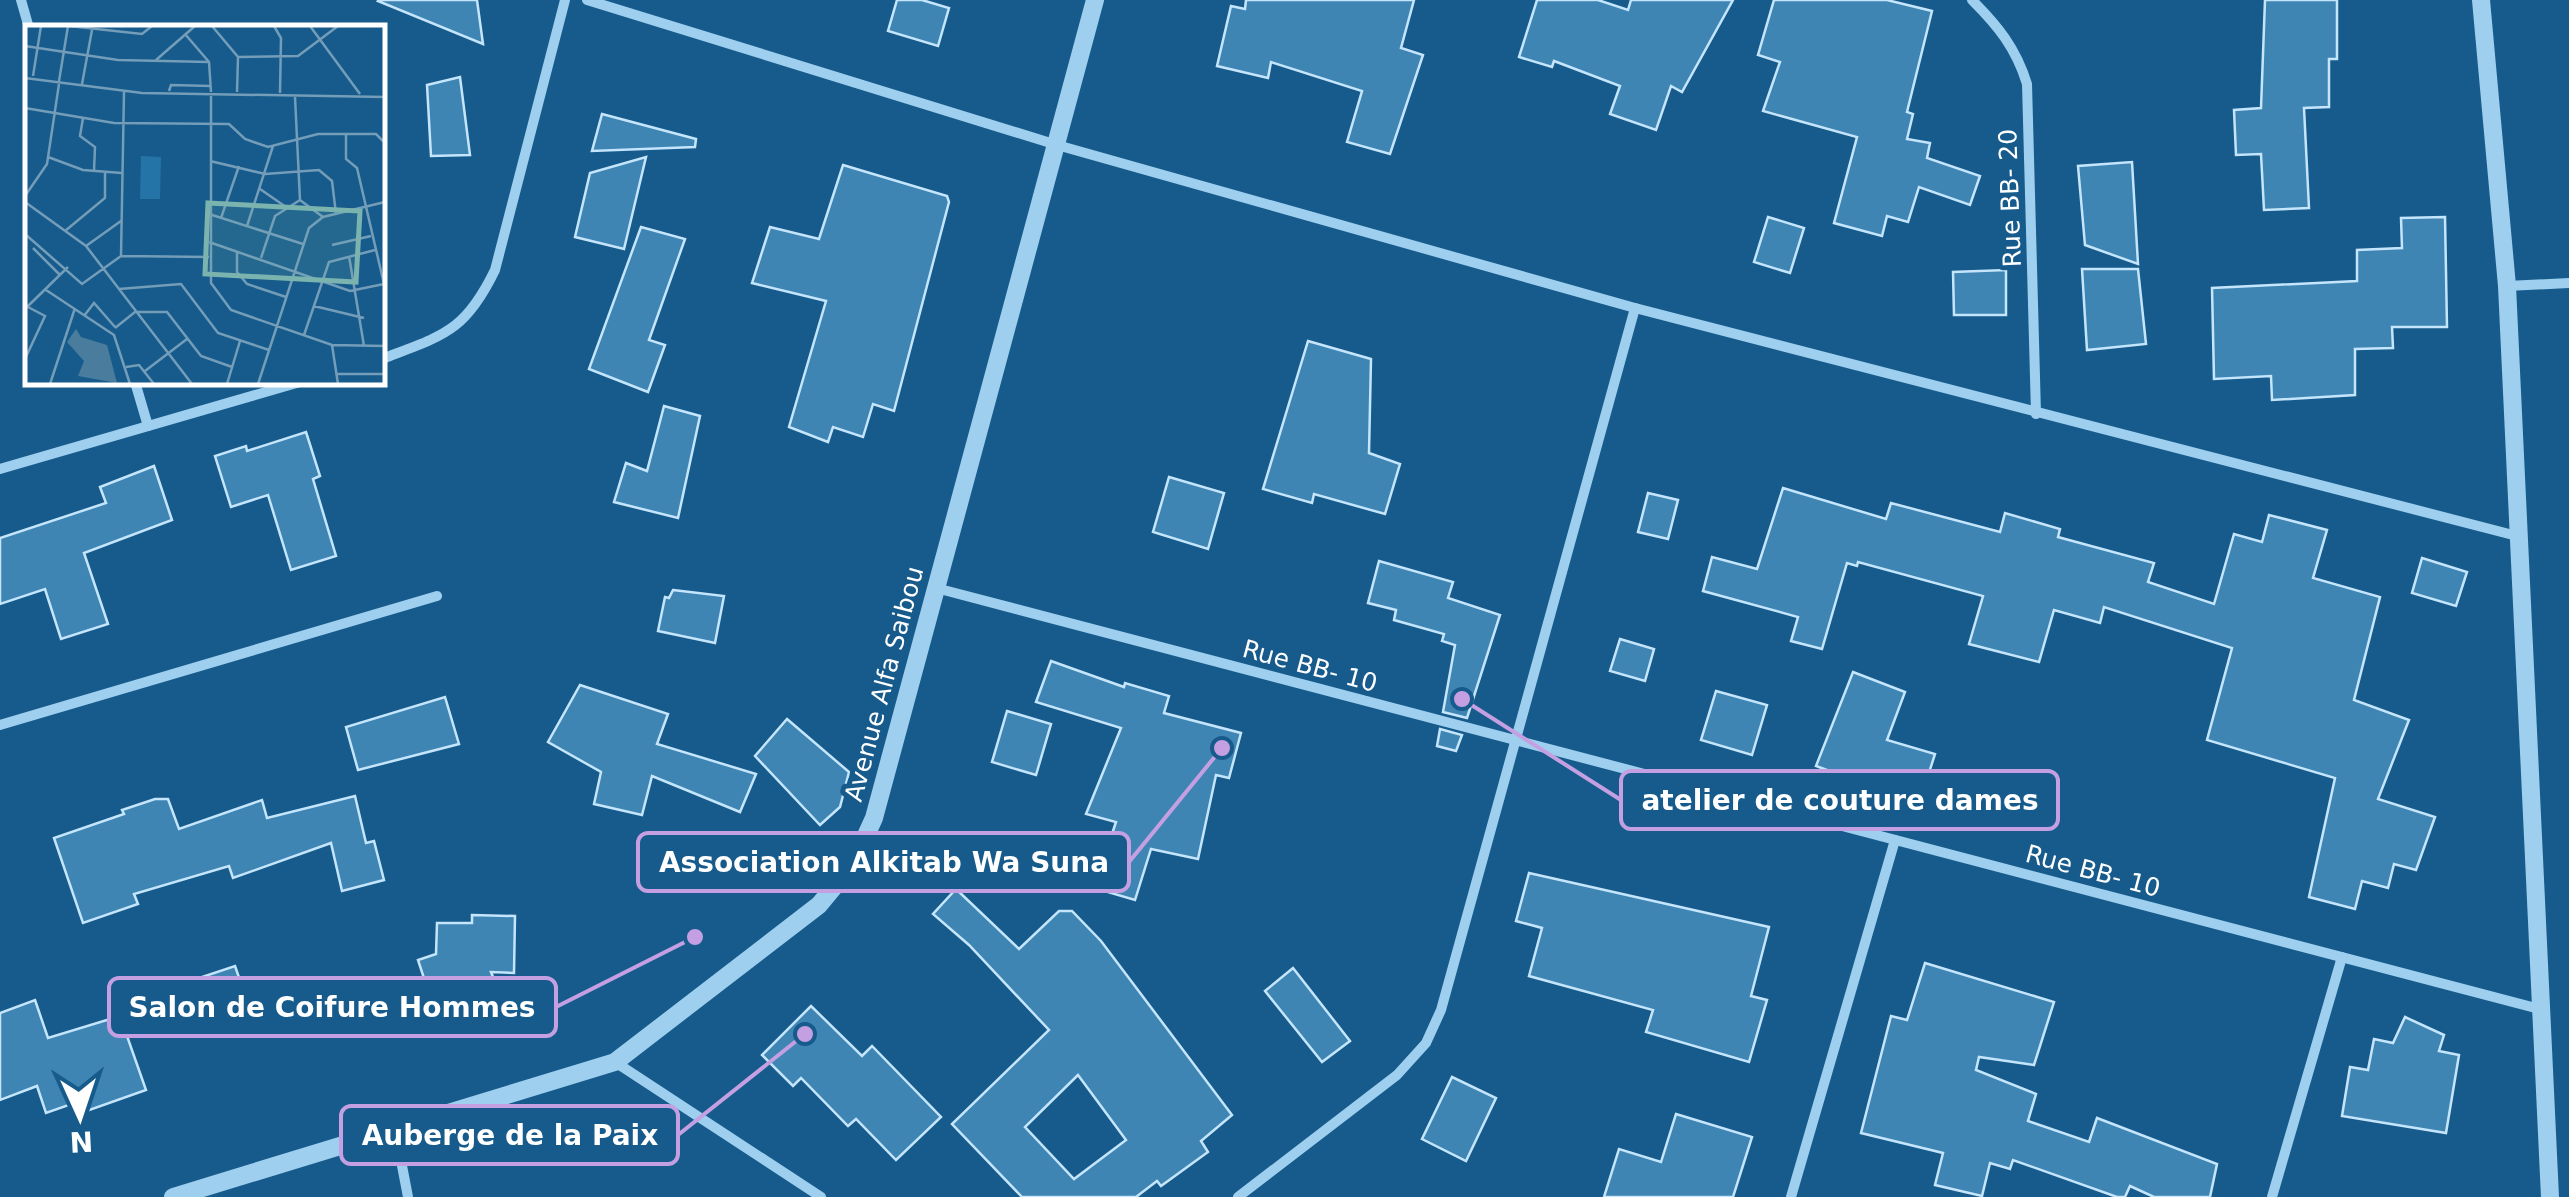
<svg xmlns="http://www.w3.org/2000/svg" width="2569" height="1197" font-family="'DejaVu Sans',sans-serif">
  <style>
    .building { fill: #3e85b3; stroke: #c4e5fb; stroke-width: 2.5; fill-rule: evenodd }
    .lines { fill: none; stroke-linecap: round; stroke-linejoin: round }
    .minor { stroke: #9ecfef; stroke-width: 10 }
    .tertiary { stroke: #9ecfef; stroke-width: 18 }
    .labels { text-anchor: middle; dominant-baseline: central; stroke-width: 10; stroke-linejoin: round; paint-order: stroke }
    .street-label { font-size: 25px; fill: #fff; stroke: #165b8b }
    .inset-road { fill: none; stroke: #739db9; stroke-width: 2.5 }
    .view { fill: #7bb4af; fill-opacity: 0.15; stroke: #7bb4af; stroke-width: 5 }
    .inset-edge { fill: none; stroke: #fff; stroke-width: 5 }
    .leader { fill: none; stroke: #c4a0e2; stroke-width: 4 }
    .callout-dot { fill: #c4a0e2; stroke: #165b8b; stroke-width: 4 }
    .callout { fill: #165b8b; stroke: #c4a0e2; stroke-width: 4 }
    .callout-label { font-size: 28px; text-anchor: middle; font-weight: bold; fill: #fff }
  </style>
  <rect width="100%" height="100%" fill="#165b8b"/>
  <g class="building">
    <polygon points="379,0 477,0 483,44 378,1"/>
    <polygon points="897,0 922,0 949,8 938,46 888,31"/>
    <polygon points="1246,0 1414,0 1401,48 1423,55 1390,154 1347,142 1362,91 1271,62 1268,78 1217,66 1231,6 1245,9"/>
    <polygon points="1537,0 1598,0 1628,10 1631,0 1733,0 1682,92 1671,86 1656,130 1610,114 1620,86 1554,61 1552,67 1519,57"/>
    <polygon points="1774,0 1887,0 1932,11 1907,112 1913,114 1907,139 1930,143 1927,158 1980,176 1970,205 1919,187 1908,222 1887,216 1882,236 1834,223 1857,137 1763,111 1780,62 1758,55"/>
    <polygon points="2265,0 2337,0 2337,59 2329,59 2329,107 2304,108 2309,208 2264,210 2261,154 2236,155 2234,110 2261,108"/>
    <polygon points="460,77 470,155 431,156 427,85"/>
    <polygon points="602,114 696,139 695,147 592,151"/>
    <polygon points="646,157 624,249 575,237 590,173"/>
    <polygon points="2132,162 2138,264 2085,245 2078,166"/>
    <polygon points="843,165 947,196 949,202 894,411 873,404 863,437 833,427 828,442 789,427 826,301 752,283 770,227 819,239"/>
    <polygon points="1768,217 1804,228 1790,273 1754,262"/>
    <polygon points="2445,217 2447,327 2392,327 2393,348 2355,349 2355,395 2272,400 2271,376 2214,379 2212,288 2357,281 2357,250 2402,248 2401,218"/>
    <polygon points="641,227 685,239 649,340 665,345 648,392 589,369"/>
    <polygon points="2082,269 2138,269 2146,344 2087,350"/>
    <polygon points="2006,270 2006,315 1954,315 1953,272"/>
    <polygon points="1308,341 1371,359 1369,453 1400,464 1385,514 1314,494 1312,503 1263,489"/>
    <polygon points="664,406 700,416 678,518 614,502 626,463 647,471"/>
    <polygon points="306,432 320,476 313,479 336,556 291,570 268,495 231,507 215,456 246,446 247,451"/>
    <polygon points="154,466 172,520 84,553 108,624 61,639 45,589 0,604 0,538 106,503 100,487"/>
    <polygon points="1169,477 1224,493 1208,549 1153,532"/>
    <polygon points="1783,488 1886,519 1891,503 2000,532 2005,513 2060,529 2058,537 2154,563 2148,582 2214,604 2234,534 2262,542 2269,515 2327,530 2313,578 2380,597 2354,700 2409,720 2378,799 2435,817 2416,870 2394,864 2388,888 2362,881 2355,909 2309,897 2335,778 2207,740 2232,648 2104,607 2100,623 2054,610 2039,662 1969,644 1983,596 1858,562 1857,566 1847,563 1822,649 1791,641 1798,617 1703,591 1712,557 1757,569"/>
    <polygon points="1648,493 1678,500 1668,539 1638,532"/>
    <polygon points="2422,558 2467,572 2456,606 2412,593"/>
    <polygon points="1379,561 1453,582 1448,598 1500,615 1467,718 1443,712 1455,645 1442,641 1444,634 1394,620 1396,610 1368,603"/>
    <polygon points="673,590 724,596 715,643 658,631 665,597 669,598"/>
    <polygon points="1620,639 1654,649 1645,681 1610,671"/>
    <polygon points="1051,661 1124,687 1125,683 1169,696 1164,713 1241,733 1229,778 1216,775 1198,859 1151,849 1135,900 1094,888 1116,822 1086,814 1121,728 1036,702"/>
    <polygon points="1853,672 1905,692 1887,740 1935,754 1919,804 1816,766"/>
    <polygon points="580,685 668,714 657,744 756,774 740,812 652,776 642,815 594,804 601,772 548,742"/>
    <polygon points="1716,691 1767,705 1752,755 1701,740"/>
    <polygon points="445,697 459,744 358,770 346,727"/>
    <polygon points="1007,711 1051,724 1036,775 992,762"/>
    <polygon points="787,719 849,772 840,807 820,825 755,756"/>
    <polygon points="1440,729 1462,735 1456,751 1437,746"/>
    <polygon points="355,796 366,843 374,841 384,880 342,891 331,843 233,878 229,866 134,894 138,904 83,923 54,838 124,814 122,810 155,799 168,799 179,829 262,800 267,818"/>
    <polygon points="1529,873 1769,927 1751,996 1767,1000 1749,1062 1646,1032 1653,1010 1529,976 1542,928 1516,921"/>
    <path d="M 956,889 L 1019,949 L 1059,911 L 1072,911 L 1101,941 L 1232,1115 L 1201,1141 L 1208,1152 L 1161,1186 L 1157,1181 L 1136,1197 L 1022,1197 L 952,1124 L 1049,1030 L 969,945 L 933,914 ZM 1078,1075 L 1126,1140 L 1074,1179 L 1025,1127 Z"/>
    <polygon points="472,915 515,916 514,973 491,972 506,1009 442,1033 418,960 436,954 437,923 472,923"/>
    <polygon points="1925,963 2054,1002 2034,1065 1979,1057 1976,1070 2036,1094 2028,1121 2089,1142 2097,1118 2217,1164 2210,1197 2154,1197 2130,1186 2125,1197 2117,1197 2013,1160 2010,1169 1990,1163 1982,1196 1935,1185 1943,1153 1861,1133 1891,1016 1907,1020"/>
    <polygon points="235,966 252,1015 210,1030 193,980"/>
    <polygon points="1293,968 1350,1041 1322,1062 1265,991"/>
    <polygon points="35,1000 48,1038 120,1016 146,1090 81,1113 77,1102 46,1113 37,1086 0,1100 0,1013"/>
    <polygon points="811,1006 862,1056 872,1046 941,1117 896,1160 856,1119 848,1126 801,1078 793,1086 762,1055"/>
    <polygon points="2405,1017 2444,1035 2439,1051 2459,1055 2446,1133 2342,1116 2350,1067 2368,1070 2374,1039 2393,1043"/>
    <polygon points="1452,1077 1496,1098 1466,1161 1422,1139"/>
    <polygon points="1676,1114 1752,1137 1733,1197 1604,1197 1619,1149 1661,1162"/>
  </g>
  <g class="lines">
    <g class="minor">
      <polyline points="21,0 29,28"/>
      <polyline points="587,0 1057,145 1635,308 2517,536"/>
      <path d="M 1972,0 C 1998,26 2016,48 2027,84 L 2036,414"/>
      <polyline points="2507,286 2569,283"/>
      <path d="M 382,359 C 444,335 465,332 495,270 L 565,0"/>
      <polyline points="135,382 148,426"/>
      <polyline points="0,469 300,382"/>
      <polyline points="936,588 2543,1010"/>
      <polyline points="0,725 437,596"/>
      <polyline points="615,1062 821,1197"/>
      <polyline points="395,1129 408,1197"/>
      <polyline points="1238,1197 1397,1075 1426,1043 1441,1010 1635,308"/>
      <polyline points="1791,1197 1895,840"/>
      <polyline points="2272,1197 2342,957"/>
    </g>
    <g class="tertiary">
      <polyline points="2481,0 2507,286 2550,1197"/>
      <polyline points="173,1197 615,1062 819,905 853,864 874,818 1095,0"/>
    </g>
  </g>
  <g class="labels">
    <g class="street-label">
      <text transform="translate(2010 198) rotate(-92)">Rue BB- 20</text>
      <text transform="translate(1310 666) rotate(15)">Rue BB- 10</text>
      <text transform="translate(884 684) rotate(-75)">Avenue Alfa Saibou</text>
      <text transform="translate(2093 871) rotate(15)">Rue BB- 10</text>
    </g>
  </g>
  <g transform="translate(25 25)">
    <rect width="360" height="360" fill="#165b8b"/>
    <path d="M 116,131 L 136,132 L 135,174 L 115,174 Z" fill="#2574a7"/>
    <path d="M 51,304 L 56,312 L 82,320 L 92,358 L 53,351 L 59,336 L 42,317 Z" fill="#4a7c9e"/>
    <path class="inset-road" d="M 44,1 L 117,9 L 127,1M 187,1 L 213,32 L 212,67M 249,1 L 256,13 L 255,68M 285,1 L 335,69M 160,9 L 184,37 L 186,67M 0,21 L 93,35 L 184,37M 213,32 L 273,31 L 313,1M 131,35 L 170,1M 8,51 L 16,1M 0,53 L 117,68 L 360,72M 34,56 L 43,1M 57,59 L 67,5M 144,66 L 146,60 L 186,61M 186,71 L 186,258 L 206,285 L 307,320 L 360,321M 270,72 L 275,175 L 298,192M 0,83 L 89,98 L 204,99 L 220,114 L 243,122 L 293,109 L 351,109 L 360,118M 58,93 L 55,111 L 70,122 L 69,146M 321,109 L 321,134 L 332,143 L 359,259M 23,132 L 58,145 L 97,148M 185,136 L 240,149 L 294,145 L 307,156 L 311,189M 235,164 L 261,182M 0,171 L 22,139 L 34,59M 0,177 L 61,221 L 167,359M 184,189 L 278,219M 196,193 L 214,141M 222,201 L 248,121M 40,206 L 80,173 L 80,147M 0,209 L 57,259 L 96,231 L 184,232M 184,217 L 325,266 L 359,259M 307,220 L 346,211M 61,221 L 96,196M 8,223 L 35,250M 212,226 L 212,247 L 222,259 L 261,272M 96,231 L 99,67M 324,231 L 339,321M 236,233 L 250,191 L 275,175M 94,264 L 156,259 L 193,308 L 244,325M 21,265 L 89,310 L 105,359M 289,281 L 339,293M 1,283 L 43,242M 59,291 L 69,278 L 90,302M 90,303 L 110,287 L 142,287 L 176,331 L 207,342M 279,310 L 304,237 L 350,225M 307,320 L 313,359M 0,334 L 20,291 L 3,282M 101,342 L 114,340 L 129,359M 120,346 L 162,314M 311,349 L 360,349M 25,359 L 50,283M 202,359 L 215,316M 233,359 L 284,203 L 298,192 L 360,177"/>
    <path class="view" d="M 183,178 L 335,186 L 331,257 L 180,249 Z"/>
    <rect width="360" height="360" class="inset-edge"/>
  </g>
  <path class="leader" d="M1462 699L1621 800M1222 748L1129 862M695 937L556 1007M805 1034L678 1135"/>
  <g class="callout-dot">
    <circle cx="1462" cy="699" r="10"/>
    <circle cx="1222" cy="748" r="10"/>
    <circle cx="695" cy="937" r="10"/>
    <circle cx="805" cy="1034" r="10"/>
  </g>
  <g class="callout">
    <rect x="1621" y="771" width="437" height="58" rx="10"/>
    <rect x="638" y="833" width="491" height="58" rx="10"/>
    <rect x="109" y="978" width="447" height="58" rx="10"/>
    <rect x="341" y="1106" width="337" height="58" rx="10"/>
  </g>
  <g class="callout-label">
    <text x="1840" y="810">atelier de couture dames</text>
    <text x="884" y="872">Association Alkitab Wa Suna</text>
    <text x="332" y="1017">Salon de Coifure Hommes</text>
    <text x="510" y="1145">Auberge de la Paix</text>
  </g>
  <g transform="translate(80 1117) rotate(177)" stroke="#165b8b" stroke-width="8" paint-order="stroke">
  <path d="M0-8L18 38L0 25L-18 38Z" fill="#ffffff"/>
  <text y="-15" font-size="28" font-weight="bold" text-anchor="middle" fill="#ffffff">N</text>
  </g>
</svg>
